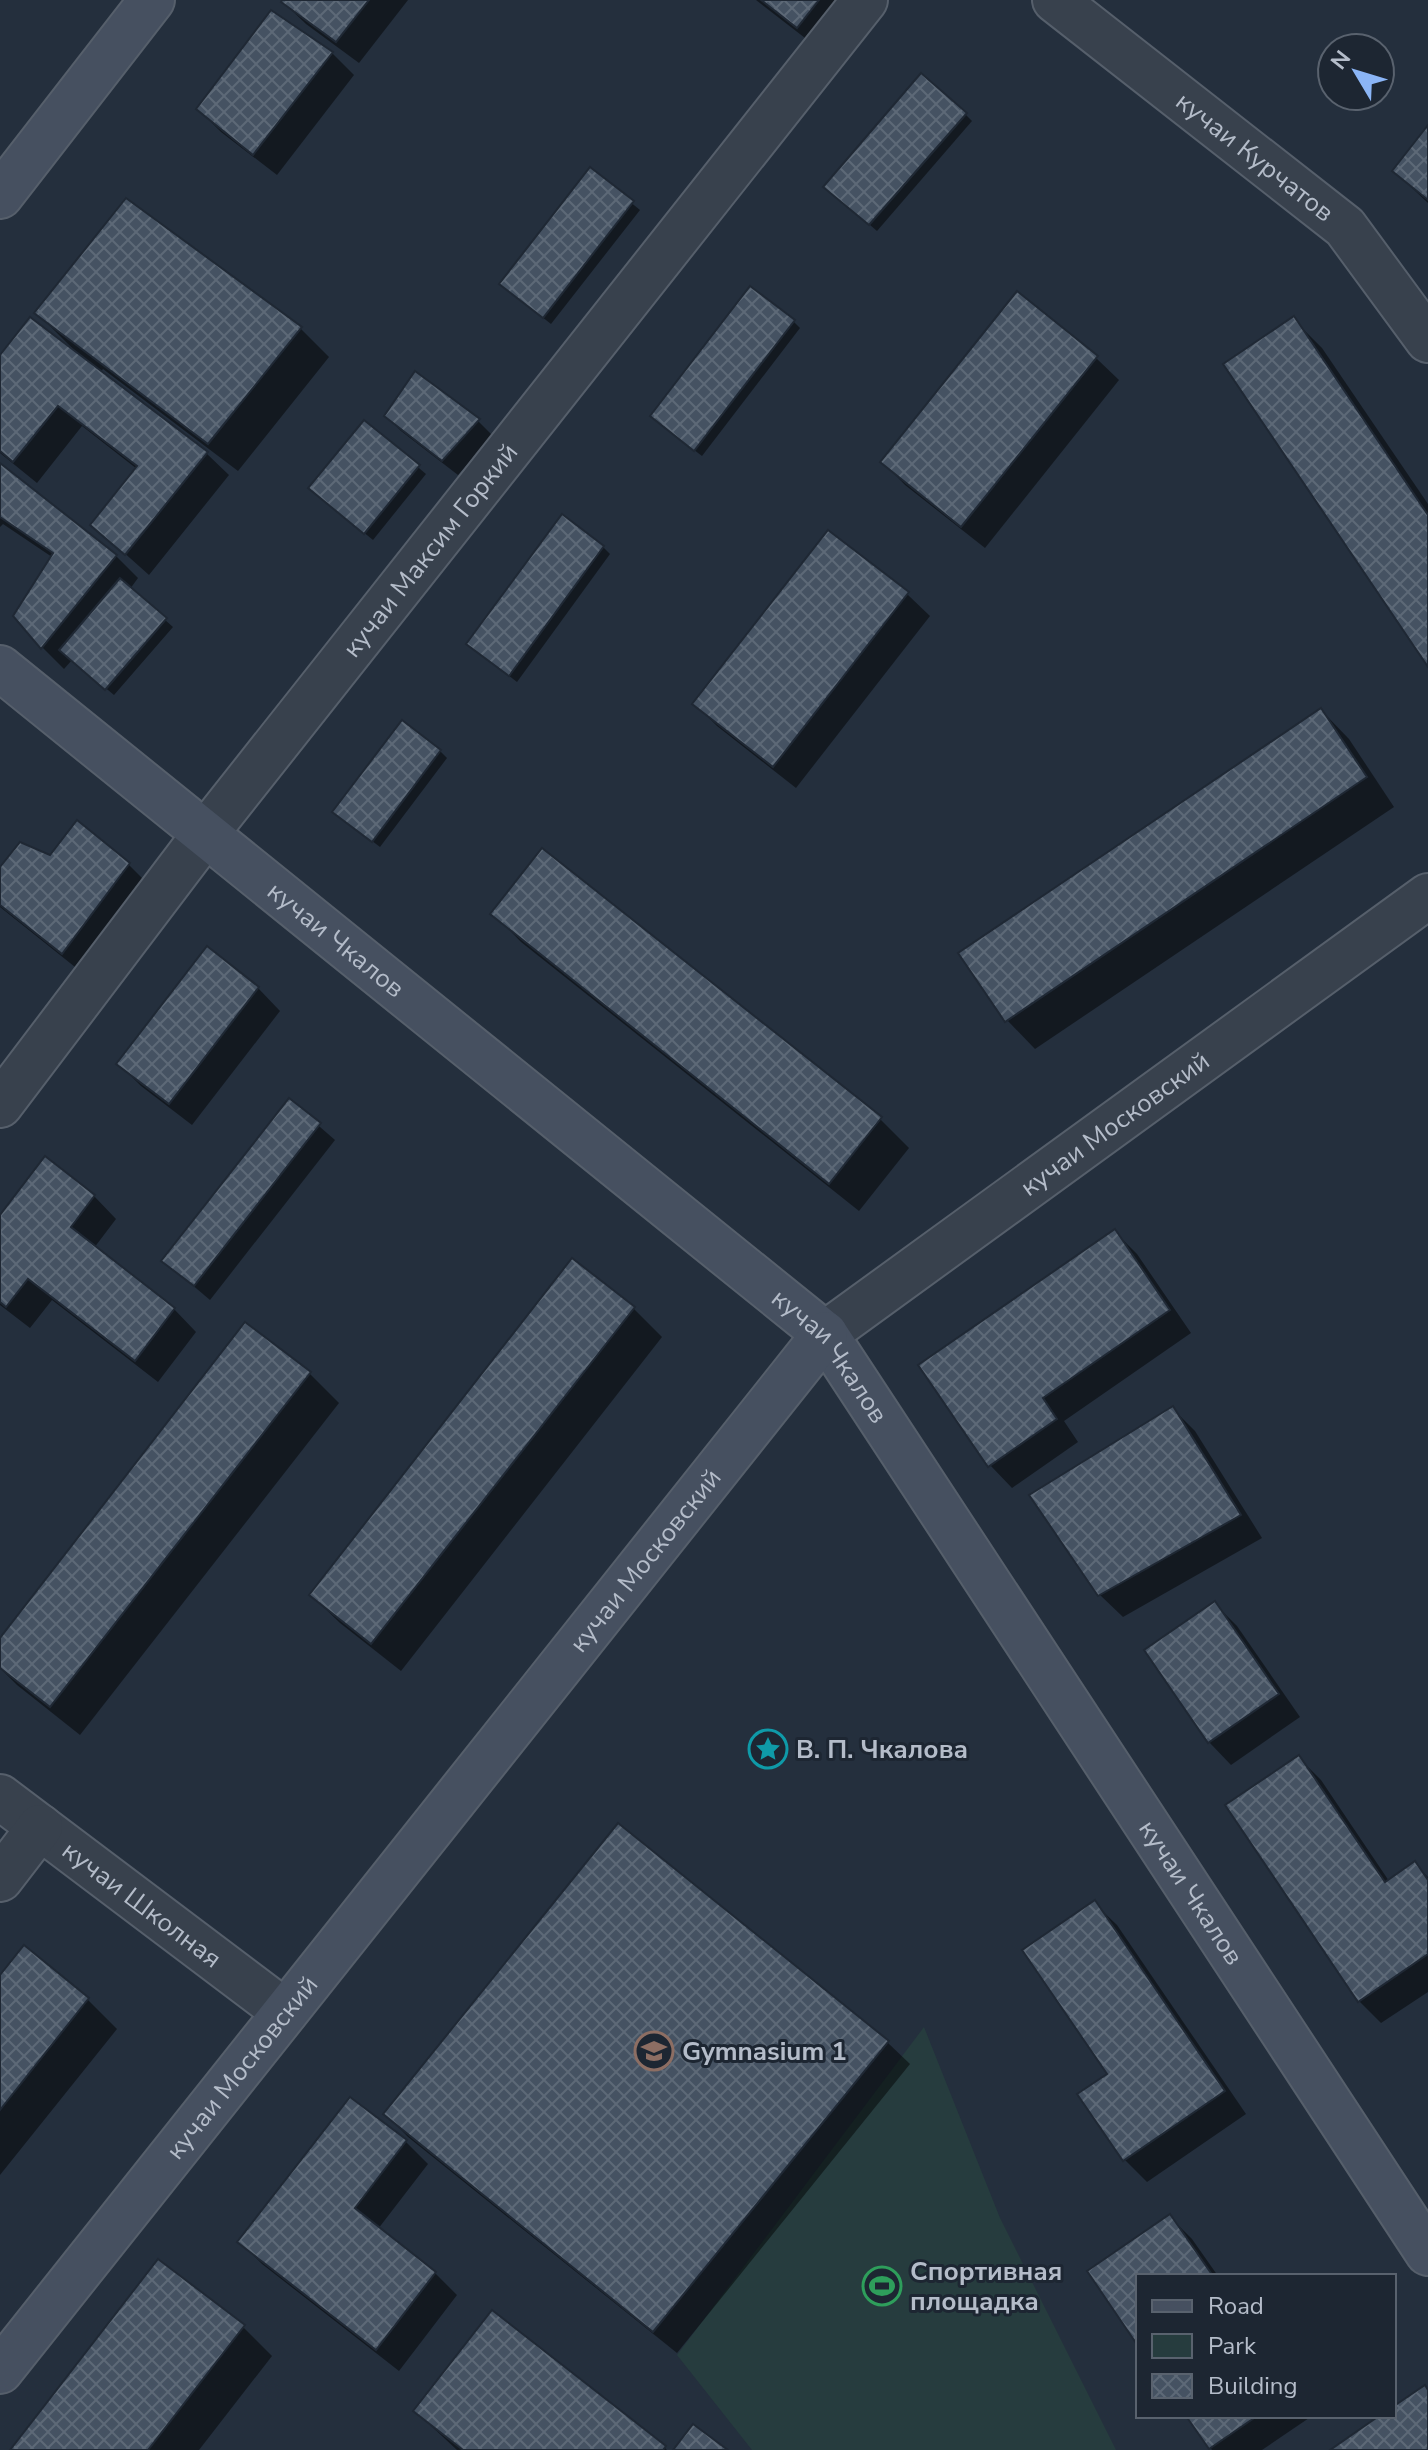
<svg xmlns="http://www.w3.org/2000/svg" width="1428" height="2450" font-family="'Nunito Sans',sans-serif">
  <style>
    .park { fill: #263c3e }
    .shadow { fill: #0007 }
    .building { fill: url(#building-cross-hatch); stroke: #1f2834; stroke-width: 2 }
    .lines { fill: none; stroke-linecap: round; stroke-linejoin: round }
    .street-casing { stroke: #565f6b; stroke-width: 48 }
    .secondary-casing { stroke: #565f6b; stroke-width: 48 }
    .street { stroke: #38414d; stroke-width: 44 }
    .secondary { stroke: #465060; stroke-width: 44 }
    .labels { text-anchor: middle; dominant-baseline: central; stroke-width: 6; stroke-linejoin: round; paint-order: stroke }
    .street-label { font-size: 26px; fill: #b4bcc9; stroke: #1d2632 }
    .poi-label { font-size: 26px; font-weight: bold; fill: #b4bcc9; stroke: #1d2632; text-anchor: start }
  </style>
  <defs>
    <pattern id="building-cross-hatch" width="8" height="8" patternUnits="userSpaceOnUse" patternTransform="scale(2)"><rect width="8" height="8" fill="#455262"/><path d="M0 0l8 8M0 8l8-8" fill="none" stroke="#5d6977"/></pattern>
  </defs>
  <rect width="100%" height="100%" fill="#242f3d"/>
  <polygon class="park" points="924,2027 1000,2218 1116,2450 752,2450 677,2355"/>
  <g class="shadow">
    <polygon points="285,0 408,0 359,63 306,24 283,2"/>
    <polygon points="756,0 870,0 827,55"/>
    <polygon points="332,53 354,75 277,175 221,132 198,109"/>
    <polygon points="965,114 972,121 877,231 833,193"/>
    <polygon points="1428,128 1428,203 1394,171"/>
    <polygon points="591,170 640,210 551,324 509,291"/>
    <polygon points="37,313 300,328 329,357 238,471 103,369 100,373 206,453 229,475 149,575 93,525 137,469 82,426 37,483 0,453 0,358 72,348"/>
    <polygon points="1293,319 1322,348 1428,504 1428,663"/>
    <polygon points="793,321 800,328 702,456 659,423"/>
    <polygon points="1096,358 1119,380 985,548 905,485 883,462"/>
    <polygon points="416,374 478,421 493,436 458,475 401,431 386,416"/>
    <polygon points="364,422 426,474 373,540 318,495"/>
    <polygon points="0,466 116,556 138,578 130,589 173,627 114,695 72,660 64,669 42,647 52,557 3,524 0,527"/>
    <polygon points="603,547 610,554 517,682 468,644"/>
    <polygon points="907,594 930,616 796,788 717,726 695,704"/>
    <polygon points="1321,710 1349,739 1394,807 1035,1049 1007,1020"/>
    <polygon points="440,751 447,758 380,847 342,818"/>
    <polygon points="51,857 129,865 151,887 85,975 0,907 0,870"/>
    <polygon points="493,913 880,1119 909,1148 859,1211 521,942"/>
    <polygon points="208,949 258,988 280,1011 192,1125 141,1086 118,1063"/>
    <polygon points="289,1100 335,1140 210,1300 164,1261"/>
    <polygon points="94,1196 116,1219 94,1248 174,1309 196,1332 158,1382 52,1300 30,1328 0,1305 0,1218"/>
    <polygon points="1115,1232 1137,1254 1191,1333 1064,1421 1078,1442 1012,1488 990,1465"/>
    <polygon points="633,1308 662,1337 401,1671 340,1623 311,1595"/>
    <polygon points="246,1324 310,1374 339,1403 80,1735 17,1685 0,1668 0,1641"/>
    <polygon points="1173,1409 1195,1431 1262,1538 1123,1617 1100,1595 1032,1496"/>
    <polygon points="1215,1604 1237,1626 1300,1717 1231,1765 1209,1742"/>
    <polygon points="1299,1758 1321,1780 1389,1881 1415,1864 1428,1877 1428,1992 1381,2023 1359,2001"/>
    <polygon points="1094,1903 1117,1925 1246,2114 1147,2182 1125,2160"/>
    <polygon points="24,1948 88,2000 117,2029 0,2175 0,1978"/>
    <polygon points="887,2042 910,2064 677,2353 408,2137 386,2114"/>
    <polygon points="351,2100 406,2142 428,2164 378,2229 435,2273 457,2295 399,2371 262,2264 240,2242"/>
    <polygon points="1170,2217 1192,2239 1218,2276 1138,2276 1138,2342 1090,2272"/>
    <polygon points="243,2327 272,2356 199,2450 13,2450"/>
    <polygon points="415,2411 665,2448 667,2450 457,2450"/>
    <polygon points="1188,2416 1312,2416 1262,2450 1212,2450"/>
  </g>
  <g class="building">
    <polygon points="282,0 369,0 336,42 281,2"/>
    <polygon points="761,0 819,0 797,28"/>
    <polygon points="271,10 333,52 253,155 196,109"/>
    <polygon points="921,73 967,113 869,225 823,187"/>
    <polygon points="1428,125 1428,200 1392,171"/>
    <polygon points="590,167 634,201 543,318 499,284"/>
    <polygon points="126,198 302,327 208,444 34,313"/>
    <polygon points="750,286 795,320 694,451 650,416"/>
    <polygon points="1017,291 1098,356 961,527 880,462"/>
    <polygon points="1294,316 1428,515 1428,667 1223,364"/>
    <polygon points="30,317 208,452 125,555 90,525 137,466 58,406 13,462 0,451 0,355"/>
    <polygon points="415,371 480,419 442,461 384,416"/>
    <polygon points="364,420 420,465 364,534 308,488"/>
    <polygon points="0,463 117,555 41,649 13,616 53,553 0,517"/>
    <polygon points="562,514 604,546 509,676 466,644"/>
    <polygon points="828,530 909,592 773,767 692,704"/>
    <polygon points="120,578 167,618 105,690 59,650"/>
    <polygon points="1321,708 1367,777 1005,1022 958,953"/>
    <polygon points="402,720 441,750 372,842 332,812"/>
    <polygon points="77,820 130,863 62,954 0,905 0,867 20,842 50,855"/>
    <polygon points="542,848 882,1117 829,1184 490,914"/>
    <polygon points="207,946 259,987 169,1104 116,1064"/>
    <polygon points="289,1098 321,1123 194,1286 161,1261"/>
    <polygon points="45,1156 95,1195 71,1227 175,1308 135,1361 28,1279 6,1307 0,1302 0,1215"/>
    <polygon points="1115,1229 1170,1310 1043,1398 1057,1419 988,1467 918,1365"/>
    <polygon points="572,1258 635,1307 371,1644 309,1595"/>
    <polygon points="245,1322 311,1372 50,1707 0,1668 0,1638"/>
    <polygon points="1173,1406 1241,1515 1098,1596 1029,1495"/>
    <polygon points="1215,1601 1279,1694 1208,1743 1144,1650"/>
    <polygon points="1299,1755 1385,1882 1415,1861 1428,1880 1428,1954 1358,2002 1225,1805"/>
    <polygon points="618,1823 889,2041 653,2332 383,2114"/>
    <polygon points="1095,1900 1225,2091 1123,2161 1077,2094 1107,2074 1022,1950"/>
    <polygon points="24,1945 89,1998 0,2110 0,1975"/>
    <polygon points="350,2097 407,2140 355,2208 436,2272 376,2350 237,2242"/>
    <polygon points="1170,2214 1213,2276 1138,2276 1138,2346 1087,2271"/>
    <polygon points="158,2259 245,2325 148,2450 10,2450"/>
    <polygon points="492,2310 666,2446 663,2450 463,2450 413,2411"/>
    <polygon points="1425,2385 1428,2390 1428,2450 1330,2450 1379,2416 1394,2416 1394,2406"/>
    <polygon points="1186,2416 1257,2416 1209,2449"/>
    <polygon points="693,2424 728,2450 673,2450"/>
  </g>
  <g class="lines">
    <defs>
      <g id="street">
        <path id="s1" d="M 1055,0 L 1345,227 L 1428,340"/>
        <path id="s2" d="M 0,1105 L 206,833 L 865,0"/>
        <path id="s3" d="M 825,1334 L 1428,896"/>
        <path id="s4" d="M 0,1797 L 285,2012"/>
        <polyline points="0,1879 40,1827"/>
      </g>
      <g id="secondary">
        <polyline points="0,196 152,0"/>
        <path id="s5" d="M 0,668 L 825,1334 L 1428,2253"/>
        <path id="s6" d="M 0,2371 L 825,1334"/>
      </g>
    </defs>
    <use href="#street" class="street-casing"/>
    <use href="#secondary" class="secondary-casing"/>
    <use href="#street" class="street"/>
    <use href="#secondary" class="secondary"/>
  </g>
  <defs>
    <symbol id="sight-ring" viewBox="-11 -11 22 22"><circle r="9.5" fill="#1d2632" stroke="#0f9aa8" stroke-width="1.5"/><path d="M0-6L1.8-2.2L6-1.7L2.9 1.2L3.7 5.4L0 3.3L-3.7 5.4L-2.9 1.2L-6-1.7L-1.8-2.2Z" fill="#0f9aa8"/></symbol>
    <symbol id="school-ring" viewBox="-11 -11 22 22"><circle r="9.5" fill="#1d2632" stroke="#8d6e63" stroke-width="1.5"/><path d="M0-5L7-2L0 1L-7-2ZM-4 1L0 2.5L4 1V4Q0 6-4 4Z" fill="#8d6e63"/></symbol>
    <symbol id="stadium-ring" viewBox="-11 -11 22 22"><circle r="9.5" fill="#1d2632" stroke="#2e9e5b" stroke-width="1.5"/><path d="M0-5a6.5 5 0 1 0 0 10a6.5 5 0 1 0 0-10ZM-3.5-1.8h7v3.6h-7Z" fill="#2e9e5b"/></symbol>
  </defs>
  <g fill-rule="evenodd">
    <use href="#sight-ring" x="746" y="1727" width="44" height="44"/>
    <use href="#school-ring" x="632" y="2029" width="44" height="44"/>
    <use href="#stadium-ring" x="860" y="2264" width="44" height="44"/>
  </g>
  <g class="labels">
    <g class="street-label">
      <text stroke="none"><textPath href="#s1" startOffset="254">кучаи Курчатов</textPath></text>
      <text stroke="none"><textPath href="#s2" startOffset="702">кучаи Максим Горкий</textPath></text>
      <text stroke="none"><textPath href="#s5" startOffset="432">кучаи Чкалов</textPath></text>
      <text stroke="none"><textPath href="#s3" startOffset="358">кучаи Московский</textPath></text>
      <text stroke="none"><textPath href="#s5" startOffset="1080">кучаи Чкалов</textPath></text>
      <text stroke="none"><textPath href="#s6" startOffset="1036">кучаи Московский</textPath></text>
      <text stroke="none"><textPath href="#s5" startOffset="1728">кучаи Чкалов</textPath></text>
      <text stroke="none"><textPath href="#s4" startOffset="178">кучаи Школная</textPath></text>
      <text stroke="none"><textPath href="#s6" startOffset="388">кучаи Московский</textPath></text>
    </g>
    <g class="poi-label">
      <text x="796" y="1749">В. П. Чкалова</text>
      <text x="682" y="2051">Gymnasium 1</text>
      <text x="910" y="2271">Спортивная<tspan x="910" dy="30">площадка</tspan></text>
    </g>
  </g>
  <rect x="1136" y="2274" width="260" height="144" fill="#1d2632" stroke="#59626e" stroke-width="2"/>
  <rect x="1152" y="2300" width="40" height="12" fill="#465060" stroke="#59626e" stroke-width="2"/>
  <text x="1208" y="2314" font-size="24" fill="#b4bcc9">Road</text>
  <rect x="1152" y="2334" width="40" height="24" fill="#263c3e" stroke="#59626e" stroke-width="2"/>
  <text x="1208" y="2354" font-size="24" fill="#b4bcc9">Park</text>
  <rect x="1152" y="2374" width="40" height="24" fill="url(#building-cross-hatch)" stroke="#59626e" stroke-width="2"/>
  <text x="1208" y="2394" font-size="24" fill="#b4bcc9">Building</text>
  <g transform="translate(1356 72) rotate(308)"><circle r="38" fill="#1d2632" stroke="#59626e" stroke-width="2"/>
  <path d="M0-6L14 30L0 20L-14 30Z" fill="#8bb5f6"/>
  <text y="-12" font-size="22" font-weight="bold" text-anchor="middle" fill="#b4bcc9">N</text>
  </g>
</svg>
